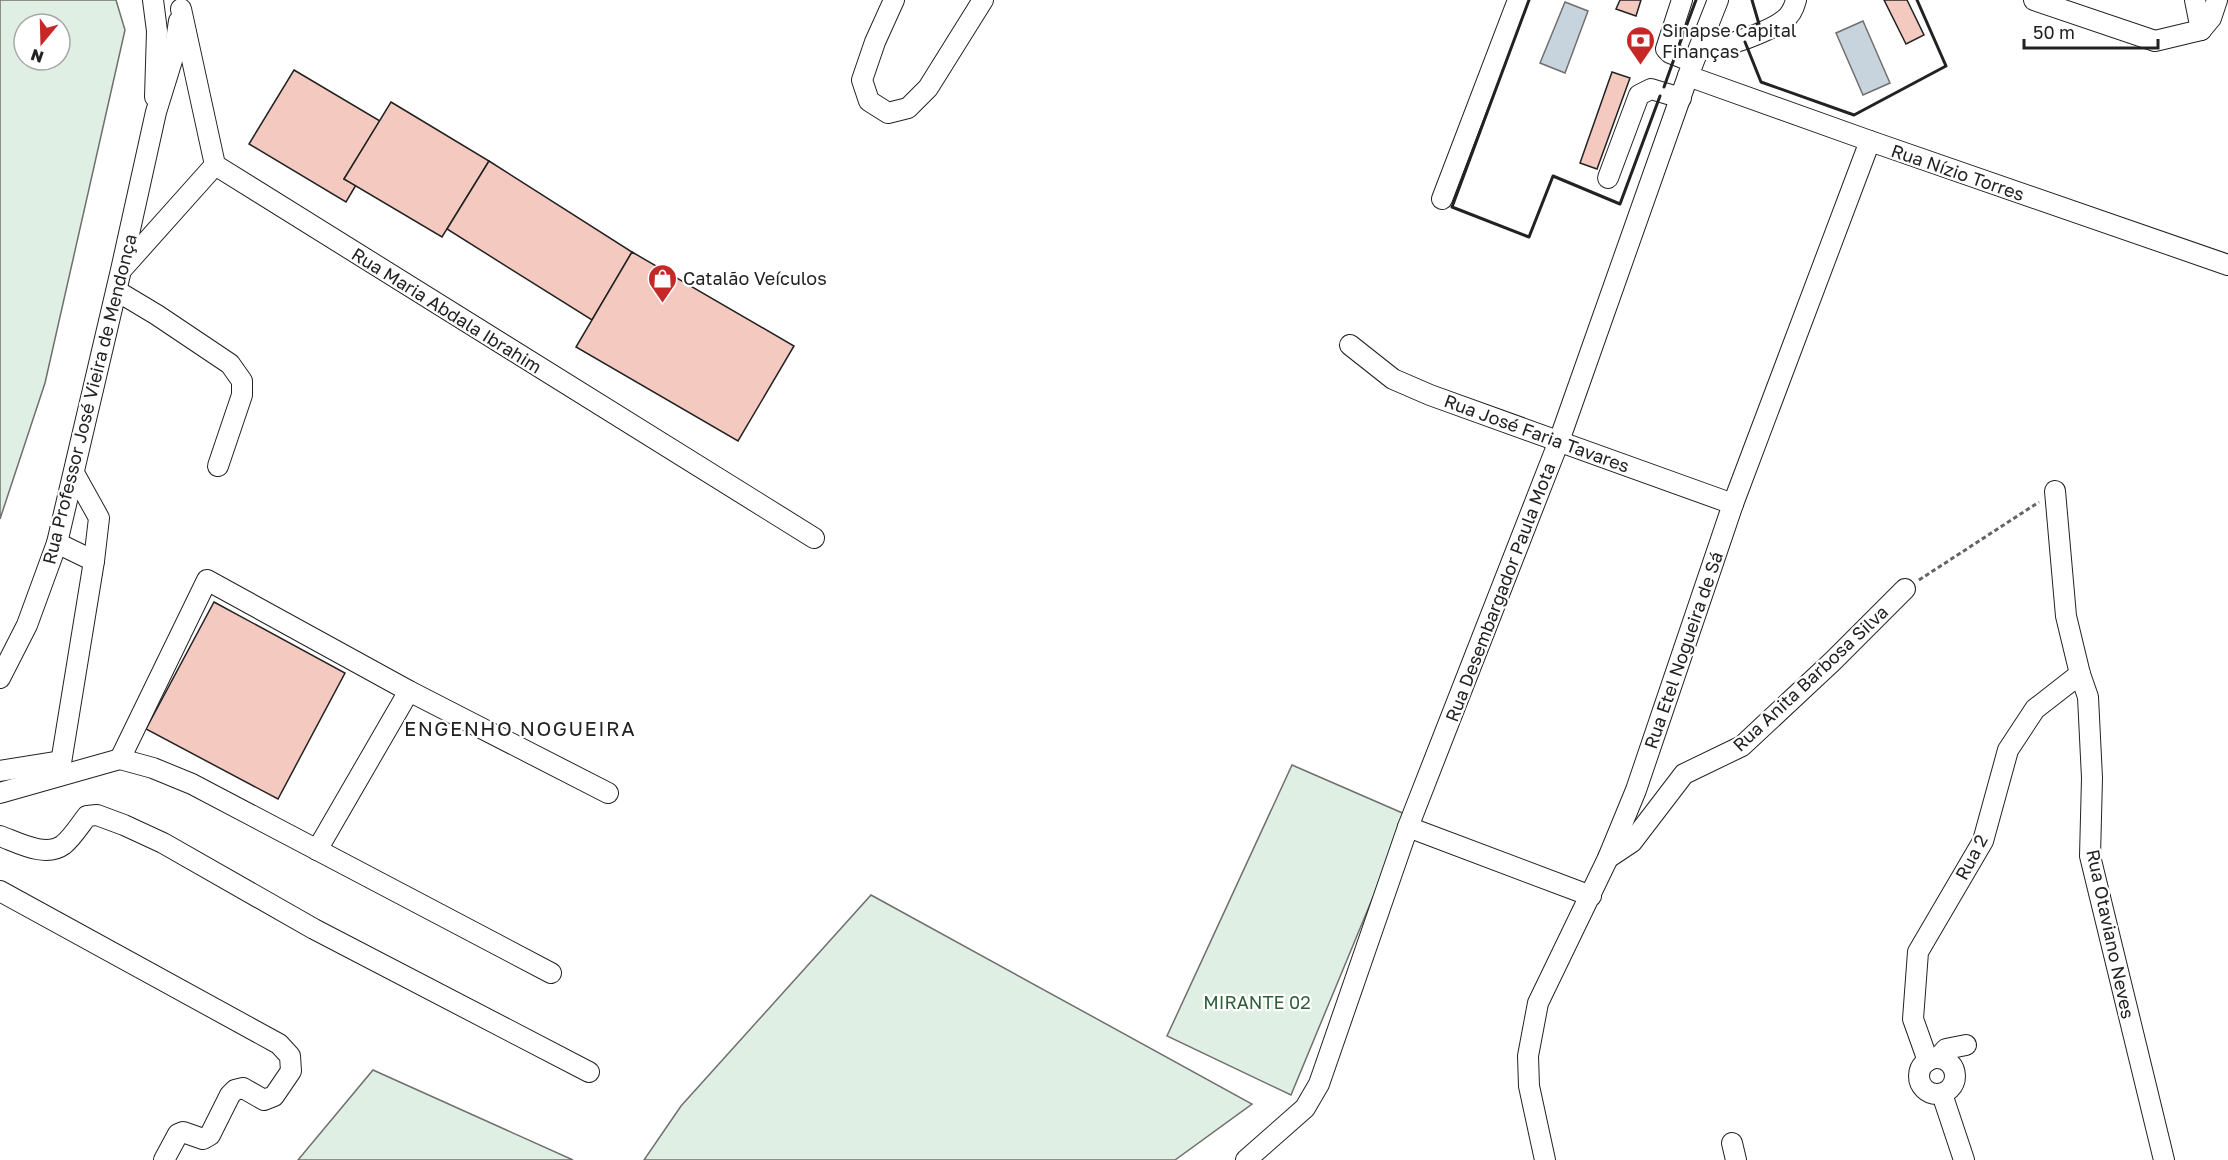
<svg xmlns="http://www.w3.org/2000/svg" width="2228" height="1160" font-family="'Golos Text',sans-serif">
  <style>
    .green { fill: #e0efe3; stroke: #6f6f6f; stroke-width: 1.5; fill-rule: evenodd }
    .water { fill: #c7d3dd; stroke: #6f6f6f; stroke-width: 1.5 }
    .building { fill: #f3c9c0; stroke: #222; stroke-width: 1.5 }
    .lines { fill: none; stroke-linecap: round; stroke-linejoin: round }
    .minor-casing { stroke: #222; stroke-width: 22 }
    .path { stroke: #646464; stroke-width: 3; stroke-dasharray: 4.5 3; stroke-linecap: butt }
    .minor { stroke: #fff; stroke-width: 20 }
    .wall { stroke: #222; stroke-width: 3 }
    .labels { text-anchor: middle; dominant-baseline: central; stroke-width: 4.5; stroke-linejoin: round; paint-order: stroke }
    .poi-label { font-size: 18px; fill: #222; stroke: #fff; text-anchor: start }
    .street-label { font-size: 18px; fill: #222; stroke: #fff }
    .park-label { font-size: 18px; fill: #2f5e38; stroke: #fff }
    .neighbourhood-label { font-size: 20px; letter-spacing: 1.5px; fill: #222; stroke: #fff }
  </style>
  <rect width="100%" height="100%" fill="#fff"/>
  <g class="green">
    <path d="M 0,0 L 116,0 L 125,30 L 45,383 L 0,519 ZM 24,24 L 60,24 L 60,60 L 24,60 Z"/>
    <polygon points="1292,765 1407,815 1291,1095 1167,1036"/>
    <polygon points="871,895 1252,1104 1175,1160 644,1160 681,1106"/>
    <polygon points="373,1070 573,1160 298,1160"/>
  </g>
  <g class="water">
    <polygon points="1565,2 1588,11 1565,73 1540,63"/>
    <polygon points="1863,21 1890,83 1863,95 1836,33"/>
  </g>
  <g class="building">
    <polygon points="1620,0 1641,0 1636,16 1616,9"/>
    <polygon points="1884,0 1907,0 1924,35 1906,44"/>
    <polygon points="294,70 380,121 344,179 356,185 346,202 249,144"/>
    <polygon points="1612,72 1630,78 1597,169 1580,163"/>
    <polygon points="391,102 489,161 442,237 344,179"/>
    <polygon points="489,161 632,252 592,320 447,229"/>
    <polygon points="632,252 794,346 738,441 576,347"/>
    <polygon points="214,602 345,673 278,799 146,729"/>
  </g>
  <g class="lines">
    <defs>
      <g id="minor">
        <polyline points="153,0 157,31 155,97"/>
        <polyline points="894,0 875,42 862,80 869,101 888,113 908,108 928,88 983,0"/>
        <polyline points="1682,0 1666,49 1670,53 1693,62"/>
        <polyline points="2034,0 2155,41 2201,30"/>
        <polyline points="2195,0 2201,30"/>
        <polyline points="181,9 215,165 814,538"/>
        <polyline points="2201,30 2211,18 2217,0"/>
        <path d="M 1703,40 C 1707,42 1712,44 1716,45 C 1730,47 1773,29 1784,20 C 1791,15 1794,8 1796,0"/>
        <polyline points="1688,76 1870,141 2228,265"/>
        <polyline points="1608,178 1639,95 1651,89 1681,98"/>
        <polyline points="1442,199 1518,0"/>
        <polyline points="123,268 215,165"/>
        <polyline points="117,291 157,315 230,364 242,381 242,395 218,466"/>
        <polyline points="1350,345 1393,379 1430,395 1733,504"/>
        <polyline points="74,473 99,518 94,561"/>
        <polyline points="2055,491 2066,616 2080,674 2088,697 2092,778 2090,856 2164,1160"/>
        <polyline points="57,543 94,561 59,775"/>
        <polyline points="0,678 27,625 57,543 121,270 156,112 174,54 179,21"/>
        <polyline points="120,759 207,580 409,691 608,793"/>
        <polyline points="0,771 61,761"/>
        <polyline points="0,793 120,759 153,768 192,784 551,973"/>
        <polyline points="1408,827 1591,896"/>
        <path d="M 0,836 C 17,842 45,858 63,845 C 72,838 80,825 87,816 L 97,815 L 124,825 L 163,843 L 314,929 L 589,1072"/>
        <polyline points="317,850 409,691"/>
        <polyline points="1608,858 1632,842 1684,774 1742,746 1833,661 1905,589"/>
        <polyline points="0,891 279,1044 290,1056 291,1071 274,1096 264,1100 243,1088 235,1090 230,1095 210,1135 203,1139 183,1132 178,1134 164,1160"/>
        <circle cx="1937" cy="1076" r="18"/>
        <polyline points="1938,1058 1946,1049 1966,1045"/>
        <polyline points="1928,1061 1913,1019 1918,952 1983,841 2008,750 2035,709 2080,674"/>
        <polyline points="1942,1094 1964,1160"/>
        <polyline points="1732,1143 1736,1160"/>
        <polyline points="1246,1160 1305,1108 1319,1084 1408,827 1559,441 1688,76 1718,0"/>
        <polyline points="1545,1160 1529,1086 1528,1056 1538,1003 1608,858 1636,790 1733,504 1870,141"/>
      </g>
    </defs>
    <use href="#minor" class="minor-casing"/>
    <polyline class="path" points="1919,580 2039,502"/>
    <use href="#minor" class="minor"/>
    <g class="wall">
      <polyline points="1529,0 1452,207 1529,237 1553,176 1620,204 1660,96"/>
      <polyline points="1752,0 1759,24 1757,24"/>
      <polyline points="1745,42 1761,82 1854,115 1946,66 1917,0"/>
      <polyline points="1677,51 1696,0"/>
      <polyline points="1664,87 1674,59"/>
    </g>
  </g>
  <defs>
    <symbol id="bank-pin" viewBox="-11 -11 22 30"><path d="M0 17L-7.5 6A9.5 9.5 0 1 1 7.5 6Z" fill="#c62828" stroke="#fff"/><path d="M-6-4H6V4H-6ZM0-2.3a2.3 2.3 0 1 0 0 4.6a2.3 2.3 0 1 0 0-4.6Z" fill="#fff"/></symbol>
    <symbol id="shop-pin" viewBox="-11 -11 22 30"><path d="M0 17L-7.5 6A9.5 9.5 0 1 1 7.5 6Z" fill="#c62828" stroke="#fff"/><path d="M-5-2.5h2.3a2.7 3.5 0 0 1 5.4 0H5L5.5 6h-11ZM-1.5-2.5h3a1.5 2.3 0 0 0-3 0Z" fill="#fff"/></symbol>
  </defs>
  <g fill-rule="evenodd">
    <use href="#bank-pin" x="1624" y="24" width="33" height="45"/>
    <use href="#shop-pin" x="646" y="262" width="33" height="45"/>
  </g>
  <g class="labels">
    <g class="poi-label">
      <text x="1662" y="30">Sinapse Capital<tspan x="1662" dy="21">Finanças</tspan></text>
      <text x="683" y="278">Catalão Veículos</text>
    </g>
    <g class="street-label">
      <text transform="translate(1958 172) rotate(19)">Rua Nízio Torres</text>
      <text transform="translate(447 310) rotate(32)">Rua Maria Abdala Ibrahim</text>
      <text transform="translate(89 399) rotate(-76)">Rua Professor José Vieira de Mendonça</text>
      <text transform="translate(1537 433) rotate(20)">Rua José Faria Tavares</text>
      <text transform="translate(1500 592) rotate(-69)">Rua Desembargador Paula Mota</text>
      <text transform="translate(1683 650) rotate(-71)">Rua Etel Nogueira de Sá</text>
      <text transform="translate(1810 678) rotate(-43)">Rua Anita Barbosa Silva</text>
      <text transform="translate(1971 857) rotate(-62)">Rua 2</text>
      <text transform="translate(2111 934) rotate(78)">Rua Otaviano Neves</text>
    </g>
    <g class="park-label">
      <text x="1257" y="1002">MIRANTE 02</text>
    </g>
    <g class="neighbourhood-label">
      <text x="520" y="728">ENGENHO NOGUEIRA</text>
    </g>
  </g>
  <g transform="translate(42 42) rotate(199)"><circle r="28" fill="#ffffff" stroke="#a7a7a7" stroke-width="1.5"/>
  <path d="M0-4.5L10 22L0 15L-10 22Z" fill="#c62828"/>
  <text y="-9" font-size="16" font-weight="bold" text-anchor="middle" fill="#222222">N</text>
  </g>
  <path d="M2024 39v9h134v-9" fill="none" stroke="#222222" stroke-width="3"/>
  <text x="2033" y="39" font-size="18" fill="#222222" stroke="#ffffff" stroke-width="4.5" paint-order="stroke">50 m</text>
</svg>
